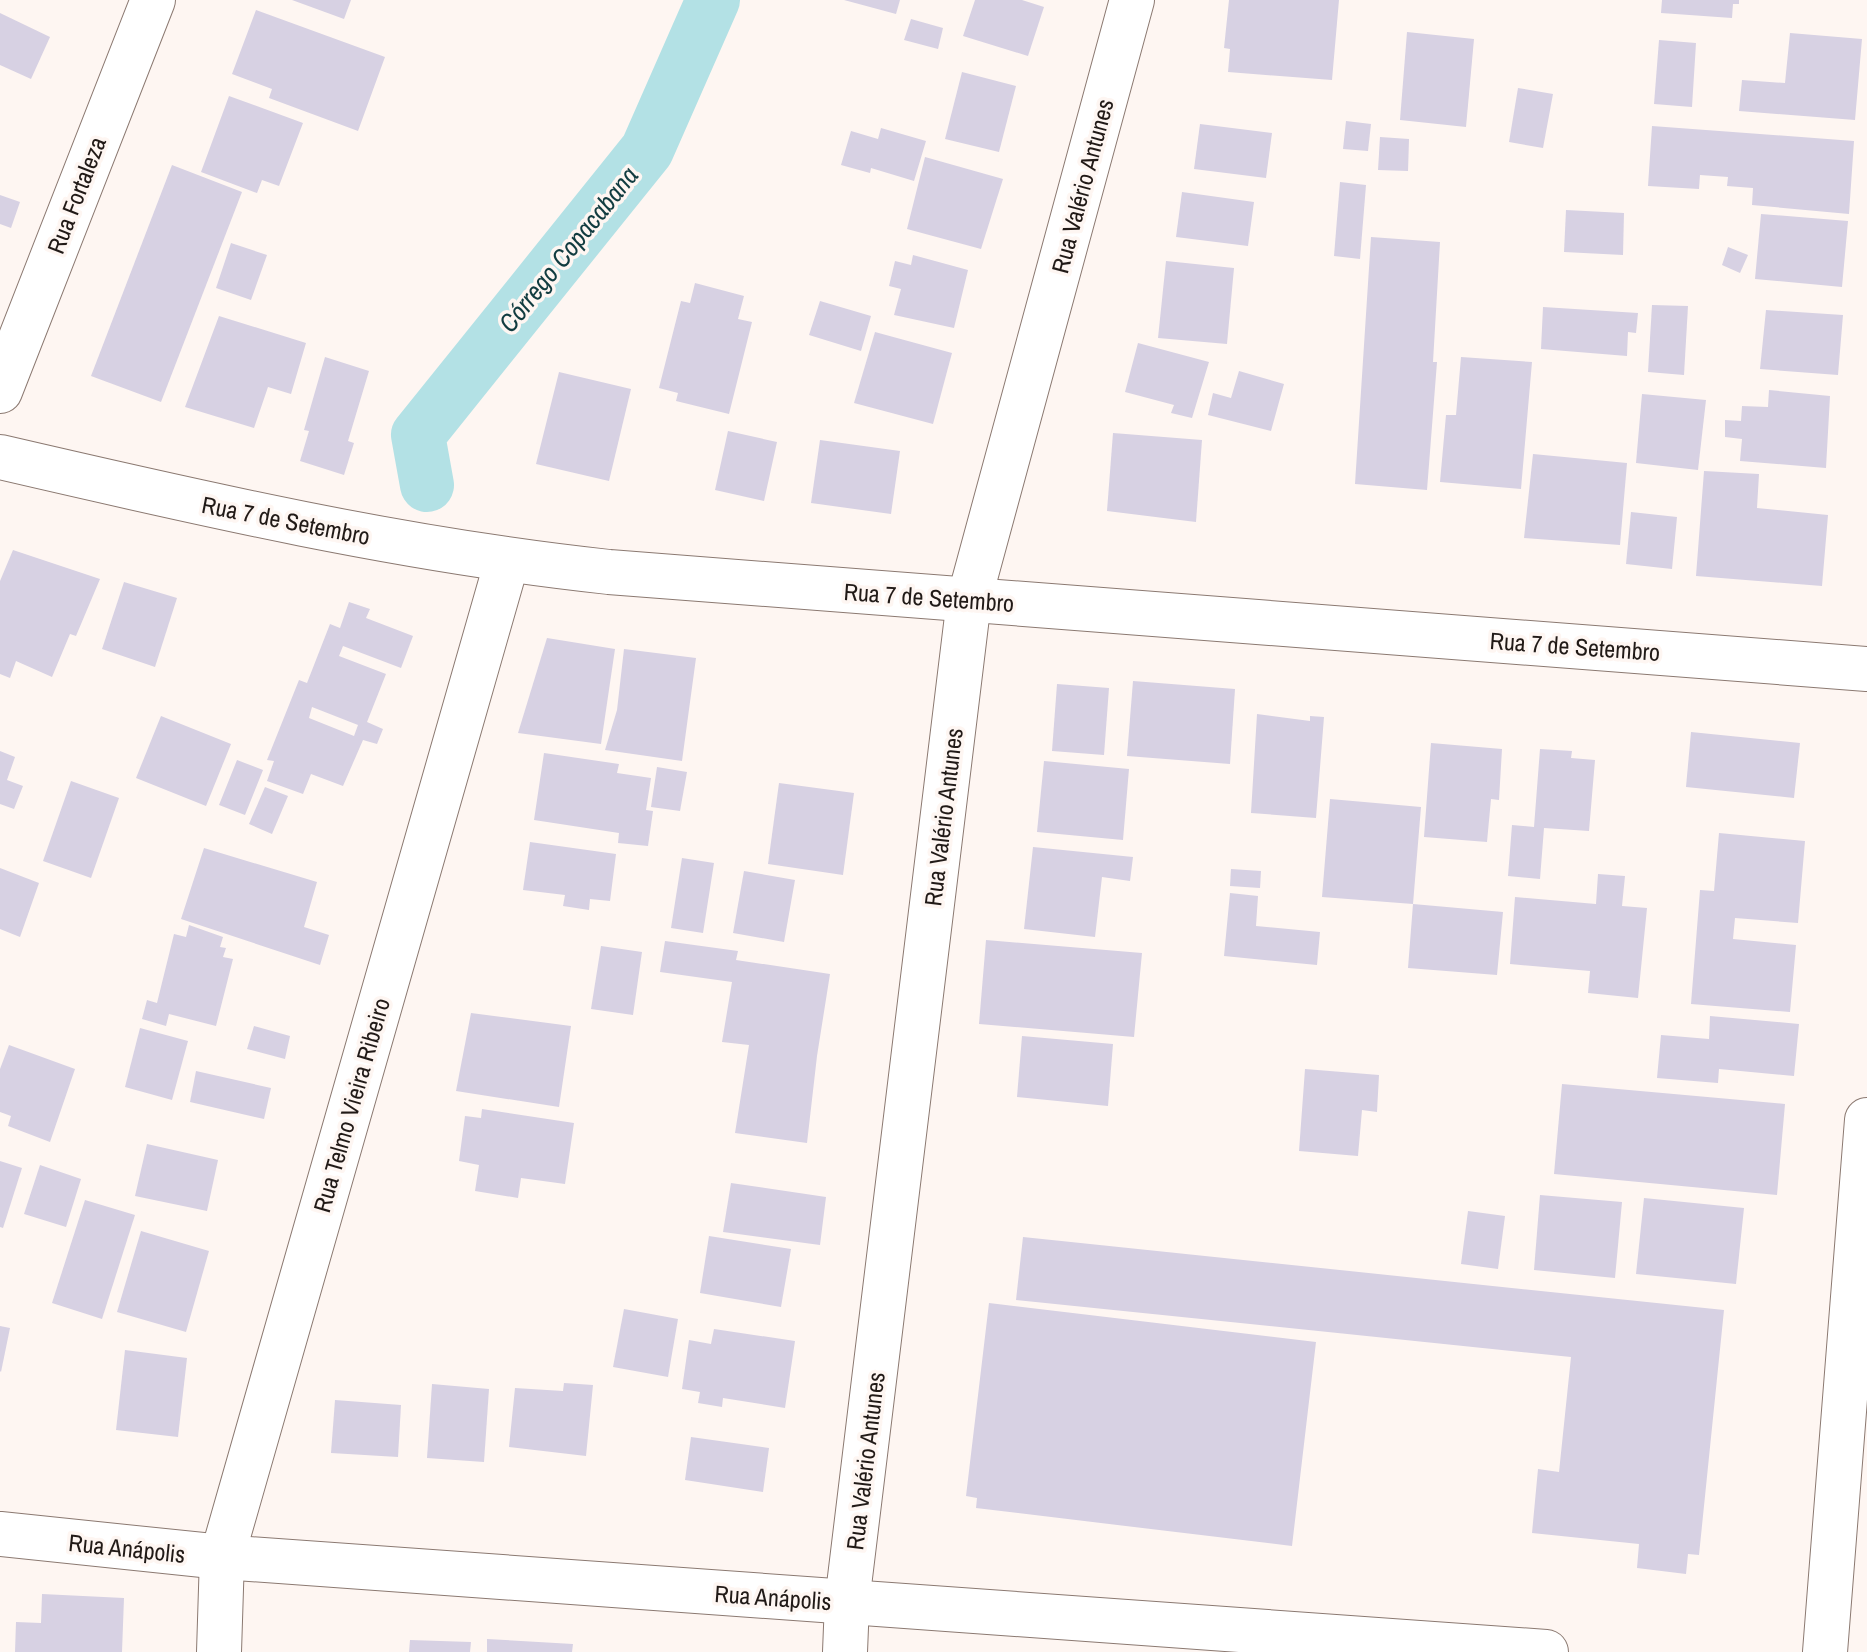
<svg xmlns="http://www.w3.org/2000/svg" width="1867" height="1652" font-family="'Archivo Narrow',sans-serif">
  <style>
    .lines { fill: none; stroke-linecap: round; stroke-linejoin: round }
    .canal { stroke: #b3e1e5; stroke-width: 54 }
    .building { fill: #d7d1e3; fill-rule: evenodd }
    .minor-casing { stroke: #8b7971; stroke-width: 46 }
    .tertiary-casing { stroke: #8b7971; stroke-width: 46 }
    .minor { stroke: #fff; stroke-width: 44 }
    .tertiary { stroke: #fff; stroke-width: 44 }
    .labels { text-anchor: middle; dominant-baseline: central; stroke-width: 7; stroke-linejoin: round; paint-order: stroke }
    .street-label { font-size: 24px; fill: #211a17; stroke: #fef6f2 }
    .water-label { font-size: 26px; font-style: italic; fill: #113c40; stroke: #fef6f2 }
  </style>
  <rect width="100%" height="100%" fill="#fef6f2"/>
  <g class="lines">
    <polyline class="canal" points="427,485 418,435 647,150 713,0"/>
  </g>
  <g class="building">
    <polygon points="292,0 351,0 344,19"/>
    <polygon points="844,0 900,0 896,14"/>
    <polygon points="975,0 1022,0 1044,7 1028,56 963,36"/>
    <polygon points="1229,0 1339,0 1332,80 1228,72 1230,49 1224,48"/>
    <polygon points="1662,0 1739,0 1739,4 1733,4 1732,18 1661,13"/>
    <polygon points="256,10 385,57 358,131 269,98 272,89 232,74"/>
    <polygon points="0,13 50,37 31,79 0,65"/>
    <polygon points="911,19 943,28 938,49 904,40"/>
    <polygon points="1407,32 1474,39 1466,127 1400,120"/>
    <polygon points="1790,33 1862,39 1855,120 1739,111 1742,80 1785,83"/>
    <polygon points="1659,40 1696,43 1692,107 1654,104"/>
    <polygon points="962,72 1016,86 999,152 945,139"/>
    <polygon points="1518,88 1553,94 1543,148 1509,142"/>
    <polygon points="229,96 303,123 279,186 262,180 257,193 201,172"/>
    <polygon points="1346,121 1371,124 1368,151 1343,149"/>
    <polygon points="1200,124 1272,133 1266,178 1194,169"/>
    <polygon points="1652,126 1854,141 1849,214 1752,205 1753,188 1727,186 1728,177 1700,175 1699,189 1648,186"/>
    <polygon points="881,128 926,141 914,181 871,168 870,173 841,165 851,131 878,139"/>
    <polygon points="1380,137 1409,139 1408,171 1378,170"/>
    <polygon points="925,157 1003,179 981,249 907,229"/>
    <polygon points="172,165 242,192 161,402 91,376"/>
    <polygon points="1340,182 1366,185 1360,259 1334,256"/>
    <polygon points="1182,192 1254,202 1248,246 1176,237"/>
    <polygon points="0,195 20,202 11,228 0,224"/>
    <polygon points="1566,210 1624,213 1623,255 1564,252"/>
    <polygon points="1761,214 1848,221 1842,287 1755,279"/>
    <polygon points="1371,237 1440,242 1433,362 1437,362 1427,490 1355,484"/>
    <polygon points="231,243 267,255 251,300 216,288"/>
    <polygon points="1728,247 1748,255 1740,273 1722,265"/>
    <polygon points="913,255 968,270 954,328 894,315 901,289 889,286 895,261 911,265"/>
    <polygon points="1166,261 1234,268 1227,344 1158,338"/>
    <polygon points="695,283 744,296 738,319 752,322 729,414 676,401 678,393 659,388 681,301 690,303"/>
    <polygon points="820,301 871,316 861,351 809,335"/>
    <polygon points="1652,305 1688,306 1684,375 1648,372"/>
    <polygon points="1543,307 1638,313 1636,333 1628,332 1627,356 1541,349"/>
    <polygon points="1766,310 1843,315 1838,375 1760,369"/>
    <polygon points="219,316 306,343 291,394 268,387 254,428 185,407"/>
    <polygon points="875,332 952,353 933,424 854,403"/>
    <polygon points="1138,343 1209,362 1192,418 1171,413 1174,405 1125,392"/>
    <polygon points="325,357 369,371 348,441 354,443 344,475 300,461 309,431 304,430"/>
    <polygon points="1461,357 1532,362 1521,489 1440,482 1446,415 1456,415"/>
    <polygon points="1239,371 1284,384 1271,431 1208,415 1213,393 1231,398"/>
    <polygon points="559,372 631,389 609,481 536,464"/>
    <polygon points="1769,390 1830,396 1826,468 1740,461 1742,439 1725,437 1725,420 1741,421 1742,406 1768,407"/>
    <polygon points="1642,394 1706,400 1698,470 1636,463"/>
    <polygon points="728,431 777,442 764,501 715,490"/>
    <polygon points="1113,433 1202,440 1196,522 1107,511"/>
    <polygon points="820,440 900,451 891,514 811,503"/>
    <polygon points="1533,454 1627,463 1620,545 1524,538"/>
    <polygon points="1704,471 1759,474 1757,508 1828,515 1822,586 1696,576"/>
    <polygon points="1631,512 1677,517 1672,569 1626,564"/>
    <polygon points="13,550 100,579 76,636 70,634 52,677 16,661 10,678 0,674 0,581"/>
    <polygon points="124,582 177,598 155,667 102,649"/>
    <path d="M 349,602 L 370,609 L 366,618 L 413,636 L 401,668 L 343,646 L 339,656 L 386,674 L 367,722 L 383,729 L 377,744 L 363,740 L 343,786 L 311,774 L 303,794 L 267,781 L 274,761 L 267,760 L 299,680 L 307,683 L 330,624 L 340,628 ZM 312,707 L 358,725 L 354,736 L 309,718 Z"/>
    <polygon points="547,638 615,649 601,744 518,733"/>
    <polygon points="624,649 696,658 682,761 605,750 617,710"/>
    <polygon points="1133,681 1235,689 1230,764 1127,756"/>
    <polygon points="1057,684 1109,688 1104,755 1052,751"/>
    <polygon points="1257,714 1310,721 1310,716 1324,717 1316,818 1251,813"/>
    <polygon points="161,716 231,744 206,806 136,778"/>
    <polygon points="1691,732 1800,743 1794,798 1686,787"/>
    <polygon points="1431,743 1502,749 1499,800 1491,799 1487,842 1424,837"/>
    <polygon points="1540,749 1572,751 1571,758 1595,760 1589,831 1544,828 1540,879 1508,876 1512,825 1534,827"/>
    <polygon points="0,751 15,757 7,780 23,786 14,809 0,804"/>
    <polygon points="544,753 619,764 617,773 651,778 646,810 653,811 648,846 618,843 619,833 534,820"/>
    <polygon points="237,760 263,770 245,815 219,805"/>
    <polygon points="1044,761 1129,769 1123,840 1037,832"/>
    <polygon points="657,767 687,772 680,811 651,807"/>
    <polygon points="71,781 119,798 91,878 43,861"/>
    <polygon points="779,783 854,793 843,875 768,864"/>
    <polygon points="265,787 288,796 272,834 249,824"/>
    <polygon points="1330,799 1421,807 1413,904 1503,912 1497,975 1408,968 1413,904 1322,897"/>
    <polygon points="1719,833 1805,841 1798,923 1735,918 1733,939 1796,945 1790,1012 1691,1004 1700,890 1714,891"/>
    <polygon points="530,842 616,854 610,901 590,899 589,910 563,906 565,895 523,890"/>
    <polygon points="1033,847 1133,857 1130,881 1102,877 1095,937 1024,929"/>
    <polygon points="204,848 317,882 304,927 329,935 320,965 181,919"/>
    <polygon points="682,858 714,863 703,933 671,928"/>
    <polygon points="0,868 39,883 20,937 0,929"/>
    <polygon points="1231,869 1261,871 1260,888 1230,886"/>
    <polygon points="744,871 795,880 784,942 733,933"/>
    <polygon points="1598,874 1625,876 1622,906 1647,908 1638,998 1588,993 1590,971 1510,964 1515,897 1596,904"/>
    <polygon points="1230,893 1258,896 1256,926 1320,932 1317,965 1224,956"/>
    <polygon points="189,925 223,937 220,947 226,948 223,957 233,959 216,1026 169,1014 166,1026 142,1019 147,1000 157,1003 174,934 186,937"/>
    <polygon points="986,940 1142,953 1134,1037 979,1024"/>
    <polygon points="665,941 738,951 736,960 830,974 817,1056 807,1143 735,1133 749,1045 722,1042 732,982 660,972"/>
    <polygon points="601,946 642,952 633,1015 591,1009"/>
    <polygon points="471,1013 571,1026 559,1107 456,1091"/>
    <polygon points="1710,1016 1799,1024 1794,1076 1719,1069 1718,1083 1657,1078 1661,1035 1709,1039"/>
    <polygon points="254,1026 290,1036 285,1059 247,1049"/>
    <polygon points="140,1028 188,1041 172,1100 125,1087"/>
    <polygon points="1022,1036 1113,1044 1108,1106 1017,1097"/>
    <polygon points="9,1045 75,1069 50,1142 8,1126 11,1116 0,1112 0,1069"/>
    <polygon points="1305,1069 1379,1075 1377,1112 1362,1110 1358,1156 1299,1151"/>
    <polygon points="196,1071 271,1088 264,1119 190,1102"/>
    <polygon points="1562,1084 1785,1104 1777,1195 1554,1174"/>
    <polygon points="482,1109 574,1123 565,1184 521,1178 518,1198 475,1191 479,1165 459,1161 465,1116 481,1118"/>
    <polygon points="147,1144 218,1160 207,1211 135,1196"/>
    <polygon points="0,1161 22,1168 3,1228 0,1227"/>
    <polygon points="40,1165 81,1179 66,1227 24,1214"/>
    <polygon points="731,1183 826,1197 820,1245 723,1232"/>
    <polygon points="1540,1195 1622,1202 1615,1278 1534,1270"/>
    <polygon points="1644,1198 1744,1208 1736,1284 1636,1274"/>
    <polygon points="85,1200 135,1215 102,1319 52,1303"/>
    <polygon points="1468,1211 1505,1216 1498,1269 1461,1264"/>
    <polygon points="141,1231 209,1251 186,1332 117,1312"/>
    <polygon points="709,1236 791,1249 781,1307 700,1293"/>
    <polygon points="1023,1237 1724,1310 1699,1555 1688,1554 1686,1574 1637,1568 1639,1544 1532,1533 1538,1469 1559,1472 1571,1357 1016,1300"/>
    <polygon points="989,1303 1316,1342 1292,1546 976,1508 977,1498 966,1496"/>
    <polygon points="624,1309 678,1319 668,1377 613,1367"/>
    <polygon points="0,1326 10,1328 1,1372 0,1371"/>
    <polygon points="714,1329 795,1341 785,1408 723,1398 722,1407 698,1403 700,1392 682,1389 689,1340 711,1344"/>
    <polygon points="125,1350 187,1358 178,1437 116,1430"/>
    <polygon points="564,1383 593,1385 586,1456 509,1447 515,1388 563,1391"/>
    <polygon points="432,1384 489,1389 484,1462 427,1458"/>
    <polygon points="335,1400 401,1405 398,1457 331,1453"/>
    <polygon points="691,1437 769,1448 763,1492 685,1480"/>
    <polygon points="42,1594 124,1598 122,1652 15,1652 16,1622 41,1623"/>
    <polygon points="487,1639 573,1644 572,1652 487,1652"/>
    <polygon points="410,1640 471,1642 470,1652 409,1652"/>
  </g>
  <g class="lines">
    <defs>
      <g id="minor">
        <polyline points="0,391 153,0"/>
        <polyline points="0,1534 222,1557 1546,1652"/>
        <polyline points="219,1652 222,1557 507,561"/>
        <polyline points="845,1652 847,1602 969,600 1132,0"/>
        <polyline points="1825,1652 1867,1120"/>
      </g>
      <path id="tertiary" d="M 0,457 C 202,504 403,550 609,572 L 1867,669"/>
    </defs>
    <use href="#minor" class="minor-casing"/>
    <use href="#tertiary" class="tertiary-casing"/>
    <use href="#minor" class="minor"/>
    <use href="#tertiary" class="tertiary"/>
  </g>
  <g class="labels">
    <g class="street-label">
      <text transform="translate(1082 186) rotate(-75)">Rua Valério Antunes</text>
      <text transform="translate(76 195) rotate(-69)">Rua Fortaleza</text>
      <text transform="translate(286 520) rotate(11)">Rua 7 de Setembro</text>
      <text transform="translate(929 597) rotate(4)">Rua 7 de Setembro</text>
      <text transform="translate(1575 646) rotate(4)">Rua 7 de Setembro</text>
      <text transform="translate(943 817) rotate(-83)">Rua Valério Antunes</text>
      <text transform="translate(351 1105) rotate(-74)">Rua Telmo Vieira Ribeiro</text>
      <text transform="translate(865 1461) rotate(-83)">Rua Valério Antunes</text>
      <text transform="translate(127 1548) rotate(6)">Rua Anápolis</text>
      <text transform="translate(773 1597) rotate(4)">Rua Anápolis</text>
    </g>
    <g class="water-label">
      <text transform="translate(568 249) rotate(-51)">Córrego Copacabana</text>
    </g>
  </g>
</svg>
